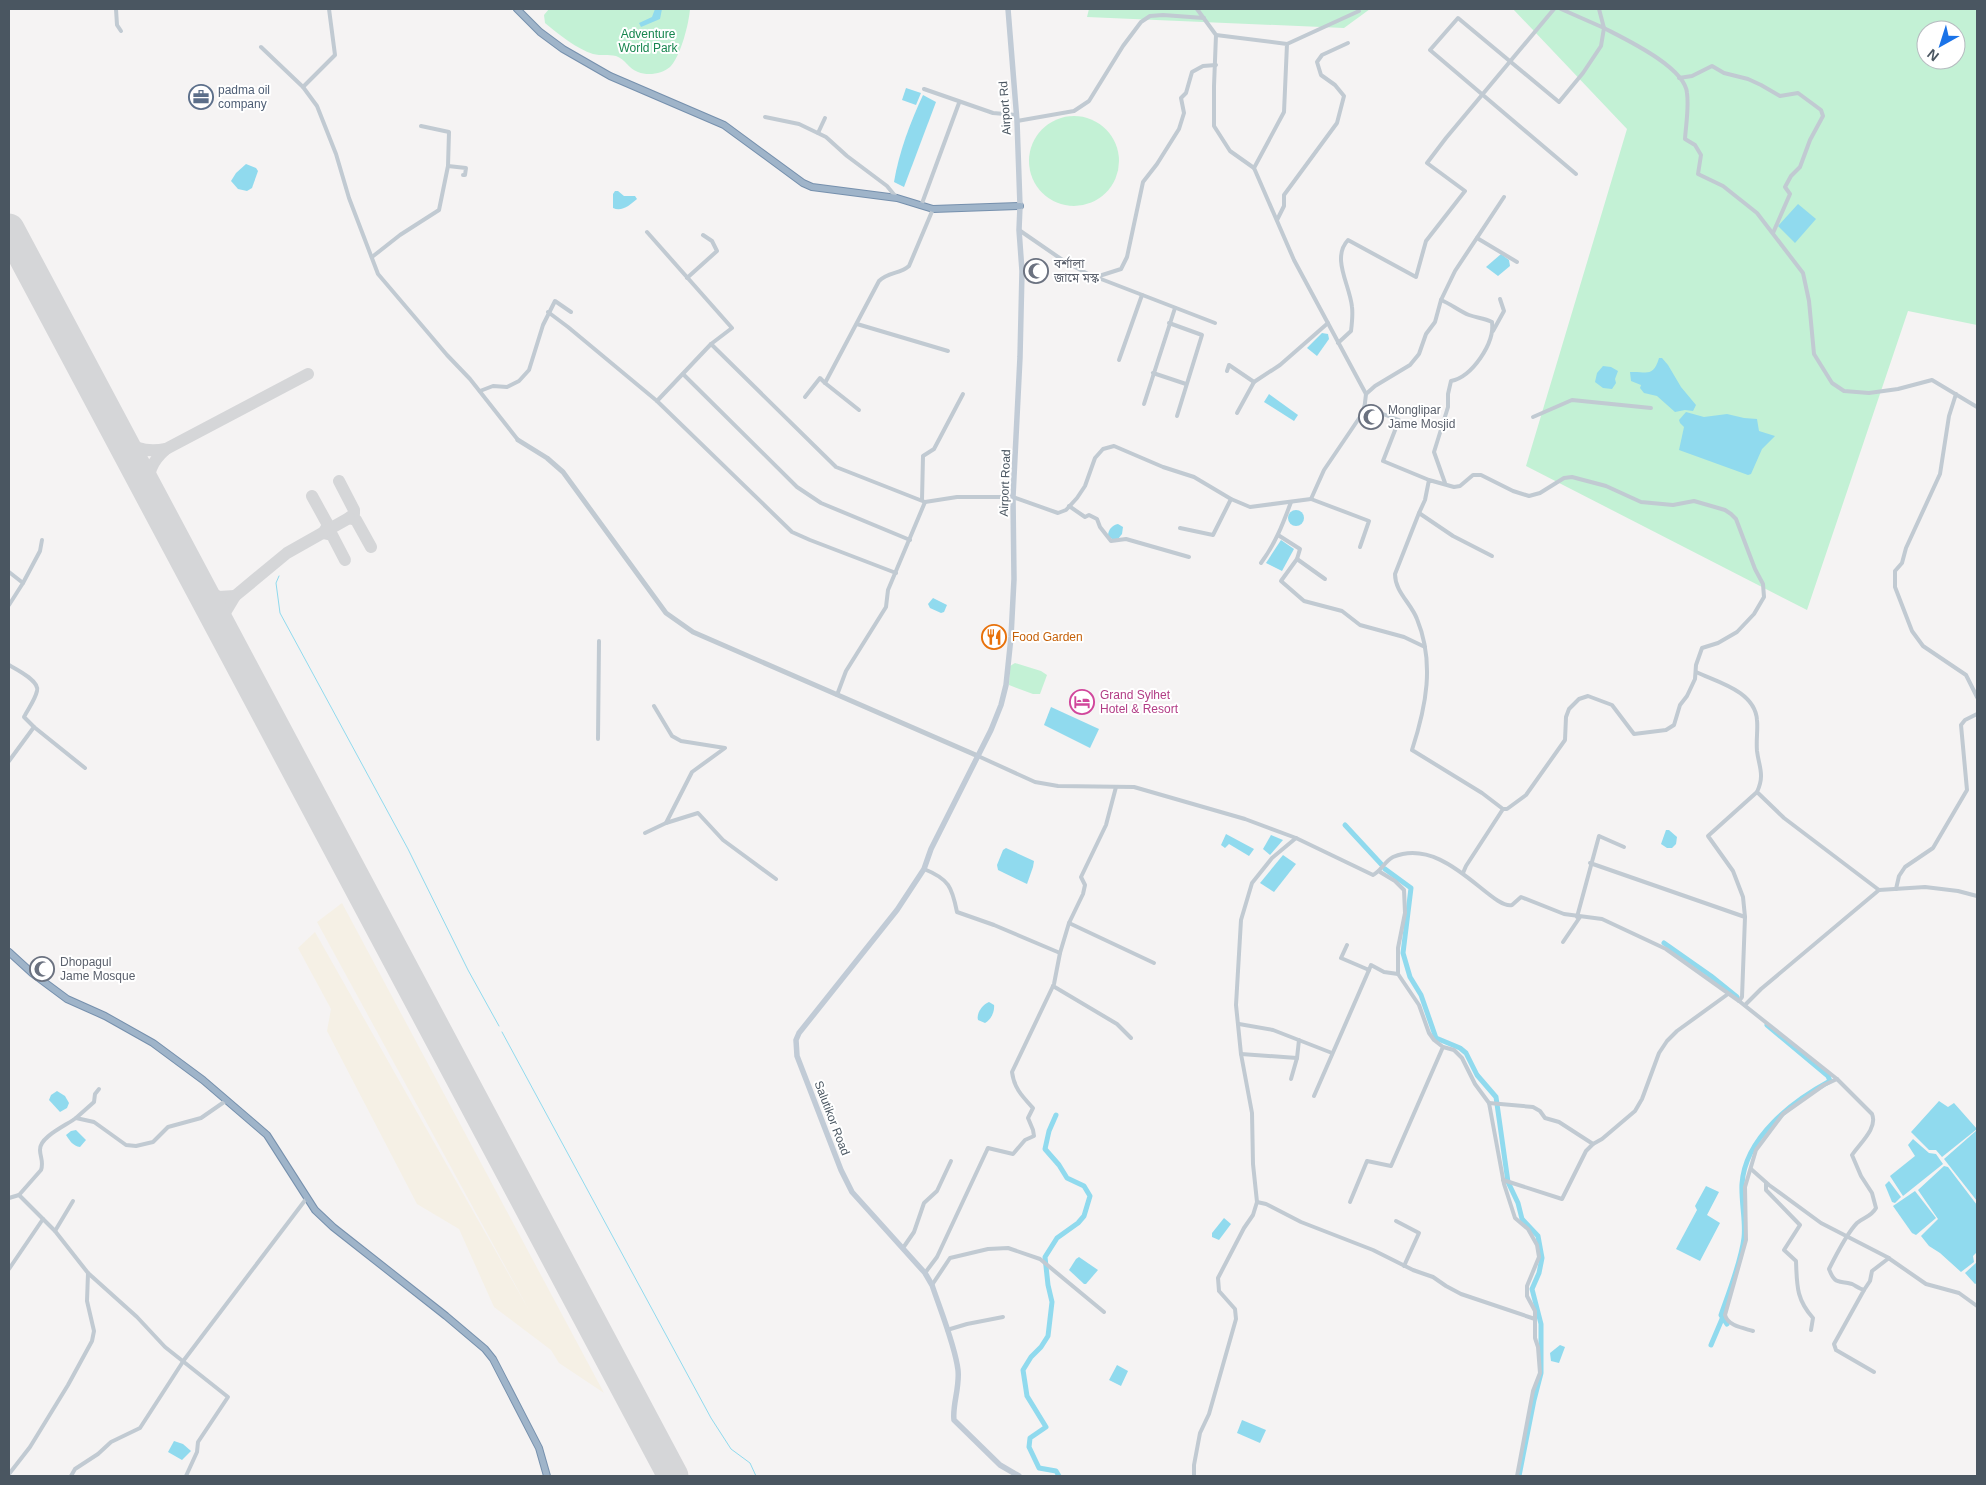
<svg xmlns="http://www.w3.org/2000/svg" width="1986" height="1485" font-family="Arial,'Noto Sans Bengali',sans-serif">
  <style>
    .green { fill: #c3f1d5; fill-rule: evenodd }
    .sand { fill: #f5f0e5 }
    .water { fill: #90daee }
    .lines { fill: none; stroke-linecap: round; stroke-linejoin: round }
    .stream { stroke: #90daee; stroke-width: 1 }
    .canal { stroke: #90daee; stroke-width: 5 }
    .taxiway { stroke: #d5d6d8; stroke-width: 12 }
    .runway { stroke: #d5d6d8; stroke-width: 31 }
    .trunk-casing { stroke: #7690ad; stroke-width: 8 }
    .minor { stroke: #c1cad2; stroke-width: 4 }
    .tertiary { stroke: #c1cad2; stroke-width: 5 }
    .secondary { stroke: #c1cbd6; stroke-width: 5.5 }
    .trunk { stroke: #9fb4c9; stroke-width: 6 }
    .labels { text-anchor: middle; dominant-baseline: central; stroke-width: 4; stroke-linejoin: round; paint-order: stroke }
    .park-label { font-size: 12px; fill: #17864f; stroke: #fff }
    .service-label { font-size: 12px; fill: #4e5e75; stroke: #fff; text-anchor: start }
    .street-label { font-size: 12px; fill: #4a5661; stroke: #fff }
    .worship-label { font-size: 12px; fill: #5b616d; stroke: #fff; text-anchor: start }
    .food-label { font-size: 12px; fill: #c56008; stroke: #fff; text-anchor: start }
    .hotel-label { font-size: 12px; fill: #b23c85; stroke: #fff; text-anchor: start }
  </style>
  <rect width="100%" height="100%" fill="#f5f3f3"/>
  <g class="green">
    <path d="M 549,9 L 690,9 C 689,23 681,56 670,67 C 662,74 648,76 638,72 C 629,69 625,59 616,56 C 608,54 601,56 593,54 C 577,49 558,34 545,23 L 544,15 Z"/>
    <polygon points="1089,9 1370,9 1344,28 1087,17"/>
    <path d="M 1513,9 L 1977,9 L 1977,325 L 1908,311 L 1807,610 L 1526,466 L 1627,129 ZM 1926,30 L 1956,30 L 1956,60 L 1926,60 Z"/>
    <circle cx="1074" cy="161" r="45"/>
    <polygon points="1015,663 1041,671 1047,675 1040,694 1033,694 1009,685 1010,666"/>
  </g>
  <polygon class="sand" points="342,903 604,1393 559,1363 551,1350 494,1307 459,1229 417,1204 327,1031 331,1009 298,948 315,932 529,1310 317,922"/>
  <g class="water">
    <polygon points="655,9 662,9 660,19 641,27 639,23 652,17"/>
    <polygon points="906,88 921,93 916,105 902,100"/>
    <path d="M 923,95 L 936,102 L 904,187 L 894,182 C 899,152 910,123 923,95 Z"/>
    <polygon points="246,164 256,168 258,171 252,188 247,191 238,189 231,181 236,173"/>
    <path d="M 615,191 L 618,191 L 624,196 L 635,196 L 637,199 C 630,205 622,212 613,208 L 613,194 Z"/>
    <polygon points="1798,204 1816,219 1795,243 1778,226"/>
    <polygon points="1501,254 1509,260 1510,266 1498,276 1486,267"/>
    <polygon points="1322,333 1328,334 1329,339 1317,356 1307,348"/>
    <path d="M 1659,358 L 1662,358 L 1668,365 L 1681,387 L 1696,405 L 1693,411 L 1685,410 L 1675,412 L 1657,396 L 1644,393 L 1640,388 L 1641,385 L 1631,381 L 1630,372 C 1647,371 1653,378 1659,358 Z"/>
    <polygon points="1603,366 1611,367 1618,371 1615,379 1616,383 1612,389 1603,388 1595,382 1597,373"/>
    <polygon points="1269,394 1298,415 1294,421 1264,402"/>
    <polygon points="1686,412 1704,417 1727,414 1744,418 1757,419 1759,431 1775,436 1762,449 1751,474 1748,475 1679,450 1684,427 1680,423 1679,420"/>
    <circle cx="1296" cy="518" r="8"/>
    <path d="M 1118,524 L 1123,527 L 1122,534 L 1118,539 L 1112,539 L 1108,536 C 1108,530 1112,525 1118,524 Z"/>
    <polygon points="1281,540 1294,549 1282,571 1266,563"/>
    <polygon points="933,598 947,605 944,612 941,613 930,608 928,604"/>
    <polygon points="1051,707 1099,729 1090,748 1044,725"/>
    <polygon points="1666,830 1669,830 1677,837 1676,844 1672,848 1667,848 1661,844"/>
    <polygon points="1226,834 1254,849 1249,856 1229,844 1225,848 1221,845"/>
    <polygon points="1271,835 1283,840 1270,855 1263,849"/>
    <polygon points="1006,848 1034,861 1033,867 1027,884 998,870 997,865 1003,850"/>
    <polygon points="1283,855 1296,864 1274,892 1260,883"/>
    <path d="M 989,1002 L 994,1005 C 995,1011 991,1020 985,1023 L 978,1020 C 976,1013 983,1004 989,1002 Z"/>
    <polygon points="57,1091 65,1096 69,1103 67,1108 60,1112 49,1100 51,1095"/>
    <polygon points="1939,1101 1948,1107 1954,1103 1977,1129 1942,1157 1936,1150 1929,1150 1911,1132"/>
    <path d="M 76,1130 L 86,1140 L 80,1147 C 73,1146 70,1141 66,1135 L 71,1131 Z"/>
    <polygon points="1977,1130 1977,1201 1944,1159"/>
    <polygon points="1913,1139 1929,1153 1936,1154 1943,1164 1903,1196 1890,1176 1915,1156 1908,1145"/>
    <polygon points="1944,1166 1948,1167 1977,1205 1977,1252 1973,1256 1974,1262 1961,1272 1940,1253 1929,1246 1921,1236 1938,1219 1918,1190"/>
    <polygon points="1889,1181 1901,1197 1895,1203 1892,1202 1885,1185"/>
    <polygon points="1706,1186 1719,1192 1707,1215 1720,1223 1700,1261 1676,1249 1697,1210 1695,1206"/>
    <polygon points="1915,1191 1936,1218 1916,1235 1912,1233 1893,1206"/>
    <polygon points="1224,1218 1231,1224 1219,1240 1212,1237 1212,1233"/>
    <polygon points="1977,1256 1977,1283 1975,1284 1965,1273 1977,1262"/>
    <polygon points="1079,1257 1098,1270 1086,1284 1084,1284 1069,1270 1076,1259"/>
    <polygon points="1560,1345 1565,1347 1559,1363 1551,1361 1550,1353"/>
    <polygon points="1117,1365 1128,1371 1121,1386 1109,1380"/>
    <polygon points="1242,1420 1266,1430 1260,1443 1237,1433"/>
    <polygon points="174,1441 183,1444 191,1451 182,1460 168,1452"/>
  </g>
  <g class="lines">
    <g class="stream">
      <polyline points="279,576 276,583 280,613 408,849 468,970 499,1026"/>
      <polyline points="502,1032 711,1418 731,1449 750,1463 756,1476"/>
    </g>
    <g class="canal">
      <polyline points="1345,825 1382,865"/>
      <polyline points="1385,869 1411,888 1403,953 1410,977 1421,995 1436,1038 1460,1048 1466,1053 1477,1075 1496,1097 1508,1182 1518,1203 1522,1219 1538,1236 1542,1258 1539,1273 1532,1289 1541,1324 1541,1373 1534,1400 1519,1476"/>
      <polyline points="1664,943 1711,976 1737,997"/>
      <polyline points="1056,1115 1049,1131 1045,1149 1059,1165 1067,1178 1084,1186 1090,1196 1084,1216 1078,1223 1057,1238 1045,1257 1048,1285 1052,1302 1048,1336 1041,1347 1031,1357 1023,1370 1027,1396 1046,1427 1030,1438 1029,1447 1039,1468 1056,1471 1059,1476"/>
      <path d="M 1727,1324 L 1721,1315 C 1729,1292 1741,1262 1744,1238 C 1746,1221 1741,1202 1742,1184 C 1745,1137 1793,1101 1830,1081 L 1828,1076 L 1767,1025"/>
      <polyline points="1711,1345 1722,1319"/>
    </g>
    <g class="taxiway">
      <path d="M 116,431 C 130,448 144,453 166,449 C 152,461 147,473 148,492"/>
      <polyline points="166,449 308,374"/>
      <polyline points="339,481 354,510 354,514 349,518 356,520 371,547"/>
      <polyline points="312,496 328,525 324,532"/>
      <polyline points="323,533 332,535 345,560"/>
      <polyline points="200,588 219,597 235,596"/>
      <polyline points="223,632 223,616 235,596 287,553 349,518"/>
    </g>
    <polyline class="runway" points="9,229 673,1476"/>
    <defs>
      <g id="trunk">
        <polyline points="517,9 540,32 563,49 610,76 724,125 803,183 812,187 897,198 933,209 1020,206"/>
        <polyline points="9,952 32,973 67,999 105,1016 153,1043 203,1080 267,1135 315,1210 333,1227 446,1316 485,1349 493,1359 539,1448 547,1476"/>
      </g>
    </defs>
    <use href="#trunk" class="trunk-casing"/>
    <g class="minor">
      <polyline points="116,9 117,25 121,31"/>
      <polyline points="1561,9 1604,28 1601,46 1583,73 1559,102 1458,18 1430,50 1576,174"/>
      <path d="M 1599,9 L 1604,28 C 1625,39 1685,67 1687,93 C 1689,108 1686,124 1685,139 L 1695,145 L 1701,155 L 1698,174 L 1723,186 L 1757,213 L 1803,273 L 1809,301 L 1814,354 L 1832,383 L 1844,391 L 1869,393 L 1898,389 L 1932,380 L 1977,407"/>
      <polyline points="1216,35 1214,86 1214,126 1230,151 1254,168"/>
      <polyline points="1287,44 1359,11"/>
      <polyline points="261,47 303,87 317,106 336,154 349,198 378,274 447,355 470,379 518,440"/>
      <polyline points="1679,78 1692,76 1712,66 1724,73 1748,79 1761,85 1780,96 1798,93 1821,110 1823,116 1810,140 1800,167 1791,176 1785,187 1790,194 1773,233"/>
      <polyline points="303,87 335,55 329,9"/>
      <polyline points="924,89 993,113 1016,115"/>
      <polyline points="765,117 799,124 826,137 847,156 887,186 896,197"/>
      <polyline points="1017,121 1074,111 1089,101 1123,46 1141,22 1150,16 1163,15 1204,18"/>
      <polyline points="818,133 825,118"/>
      <polyline points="448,166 466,168 465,175 463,175"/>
      <polyline points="921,206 959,103"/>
      <polyline points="1277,220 1284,206 1284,195 1337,123 1344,96 1335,85 1321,75 1317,62 1322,55 1348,43"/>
      <polyline points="1019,230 1064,261 1088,274 1215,323"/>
      <polyline points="647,232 732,328 711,344 657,401"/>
      <polyline points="1477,238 1517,262"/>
      <polyline points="372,257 400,235 439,210 448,166 449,132 421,126"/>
      <polyline points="1096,277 1121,269 1127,257 1143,182 1157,164 1179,129 1184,113 1181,98 1186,93 1192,72 1203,66 1216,65"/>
      <polyline points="687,278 717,251 712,241 703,235"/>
      <path d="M 1441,300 C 1451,304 1459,311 1469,315 C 1477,318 1484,318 1492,322 C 1495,343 1472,377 1451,381 L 1448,394 L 1448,407 L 1434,452 L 1445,483"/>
      <polyline points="548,312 568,327 657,401 792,532 810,540 896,573"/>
      <polyline points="1169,323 1202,335 1177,416"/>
      <polyline points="857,324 948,351"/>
      <polyline points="1493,331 1504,311 1500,299"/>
      <path d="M 1338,343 L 1351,331 C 1352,323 1353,315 1352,307 C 1350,285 1331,258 1348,240 L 1416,277 L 1426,241 L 1465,191 L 1427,163 L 1446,138 L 1554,9"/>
      <polyline points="711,344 836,467 925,502 957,497 1013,497 1058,513 1066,510 1077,498 1085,486 1095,458 1103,449 1114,446 1163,467 1194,477 1231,499 1250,507 1311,499 1324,470 1364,411 1366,394 1294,260 1254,168 1284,112 1287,44 1216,35 1197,9"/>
      <polyline points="1119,360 1142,295"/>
      <polyline points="1227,371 1229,365 1254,382 1280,365 1328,323"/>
      <polyline points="1153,373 1186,384"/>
      <polyline points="683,374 797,487 821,503 910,540"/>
      <polyline points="825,383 859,410"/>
      <polyline points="480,391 493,386 507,387 519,381 529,370 543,325 555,301 571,312"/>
      <polyline points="1366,394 1375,386 1410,365 1419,354 1426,334 1435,322 1441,300 1455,271 1504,197"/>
      <polyline points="1956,394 1949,416 1940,474 1906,548 1902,563 1895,571 1895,587 1912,631 1923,646 1966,675 1977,697"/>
      <path d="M 805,397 L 820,378 L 825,383 L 879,281 C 888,272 900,274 909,266 L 933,209"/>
      <polyline points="1144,404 1175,308"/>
      <path d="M 1364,407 L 1399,420 L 1383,461 L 1429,480 L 1425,500 L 1419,513 L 1395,574 C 1395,592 1411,603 1417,619 C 1435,663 1426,707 1412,750 L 1482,793 L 1503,809 L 1507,809 L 1526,795 L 1565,740 L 1566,717 L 1569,709 L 1579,699 L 1588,696 L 1612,705 L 1634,734 L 1666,730 L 1674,725 L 1680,705 L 1687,696 L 1695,679 L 1696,665 L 1702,648 L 1718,643 L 1737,632 L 1754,614 L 1764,597 L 1763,584 L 1755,569 L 1736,519 L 1731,514 L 1725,510 L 1694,501 L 1673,505 L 1641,502 L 1606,486 L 1572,477 L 1564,478 L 1540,493 L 1529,496 L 1513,491 L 1481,475 L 1473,475 L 1460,486 L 1454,487 L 1429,480"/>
      <polyline points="1237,413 1254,382"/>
      <polyline points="1533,417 1572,400 1651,408"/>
      <polyline points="1311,499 1369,521 1360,547"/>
      <polyline points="922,500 923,456 934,449 963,394"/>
      <polyline points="1069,506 1085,517 1089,515 1097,519 1100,527 1111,541 1126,539 1189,557"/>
      <polyline points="1419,513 1453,536 1492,556"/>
      <polyline points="1180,528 1213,535 1231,499"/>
      <polyline points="1278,535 1300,549 1297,559 1281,581 1304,601 1342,611 1360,625 1404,637 1425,647"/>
      <polyline points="1297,559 1325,579"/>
      <path d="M 1261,563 C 1275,544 1283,524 1291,502"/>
      <polyline points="9,572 23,583 9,605"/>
      <polyline points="23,583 40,551 42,540"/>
      <path d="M 9,665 C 16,669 40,681 37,691 C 35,700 28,709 24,717 L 34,727 L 9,761"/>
      <path d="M 1696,672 C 1717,682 1755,691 1757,720 C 1758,730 1756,740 1757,751 C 1759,767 1765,775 1757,792 L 1784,818 L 1879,890"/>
      <polyline points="837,695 846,671 886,607 888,590 925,502"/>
      <polyline points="34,727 85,768"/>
      <polyline points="598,739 599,641"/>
      <path d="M 978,756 L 1035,782 L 1058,786 L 1134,787 L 1245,819 L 1296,838 L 1373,875 C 1381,871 1385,861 1393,857 C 1445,835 1491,910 1512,905 L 1521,897 L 1564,914 L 1602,919 L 1666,949 L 1739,1001 L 1837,1079 L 1872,1114 C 1878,1128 1860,1143 1852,1155 L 1861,1176 L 1872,1193 L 1876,1208 C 1871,1217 1864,1217 1857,1223 C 1848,1232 1835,1257 1829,1269 C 1835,1285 1838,1280 1852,1284 C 1856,1286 1860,1289 1864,1290 L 1834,1344 L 1836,1350 L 1874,1372"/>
      <polyline points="666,823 698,813 723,840 776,879"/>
      <polyline points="645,833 666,823 692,772 725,748 681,741 672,736 654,706"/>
      <polyline points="1590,863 1745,917 1742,997 1739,1001"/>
      <path d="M 924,869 C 949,879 952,887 957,912 L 994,925 L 1060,953 L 1069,923 L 1083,894 L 1085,885 L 1081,877 L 1106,825 L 1116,787"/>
      <polyline points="1380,872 1395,881 1404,890 1405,913 1398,948 1398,974"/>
      <polyline points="1463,873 1466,866 1503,809"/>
      <polyline points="1896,889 1899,876 1905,867 1933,848 1967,790 1961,725 1965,720 1977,714"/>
      <polyline points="1577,917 1599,836 1624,847"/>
      <polyline points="1745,917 1743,897 1733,871 1708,836 1757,792"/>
      <polyline points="1069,923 1154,963"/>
      <polyline points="1563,942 1580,917"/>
      <polyline points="1347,945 1341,958 1369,970 1371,965 1384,972 1398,974 1419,1005 1429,1033 1434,1040 1443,1047 1454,1050 1462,1058 1475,1084 1489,1103 1504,1184 1515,1218 1528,1229 1537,1245 1539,1257 1527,1286 1527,1296 1535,1311 1535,1338 1538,1347 1540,1373 1533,1391 1517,1476"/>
      <polyline points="1053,986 1117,1024 1131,1038"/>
      <polyline points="1745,1005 1761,989 1879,890 1925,887 1958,891 1977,896"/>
      <polyline points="1239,1024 1273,1030 1332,1053"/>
      <polyline points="1241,1054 1297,1058"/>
      <polyline points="1291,1079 1297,1058 1299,1040"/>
      <polyline points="1314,1096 1369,970"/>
      <polyline points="1489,1103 1533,1107 1540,1111 1545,1118 1559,1122 1593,1144"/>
      <polyline points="76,1118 94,1102 95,1094 99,1089"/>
      <polyline points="1751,1169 1769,1185 1821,1223 1887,1257 1926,1284 1959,1293 1977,1306"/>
      <polyline points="1503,1180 1562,1199 1586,1151 1593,1144 1602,1139 1635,1111 1642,1099 1659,1053 1667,1041 1677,1031 1728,994"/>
      <path d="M 1766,1183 L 1766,1190 L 1800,1225 L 1784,1250 L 1796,1261 C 1797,1285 1796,1299 1813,1318 L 1811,1330"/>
      <path d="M 19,1195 L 41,1170 C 44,1162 40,1157 40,1150 C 39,1137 67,1125 76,1118 L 94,1122 L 126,1145 L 136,1146 L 153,1142 L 168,1127 L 201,1118 L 227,1100"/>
      <polyline points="9,1198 19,1195 55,1231 88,1273 87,1301 94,1331 92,1341 68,1385 30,1447 9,1474"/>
      <polyline points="1257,1202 1266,1204 1301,1222 1373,1250 1413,1270 1433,1277 1446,1286 1461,1294 1535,1319"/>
      <polyline points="1350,1202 1367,1161 1391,1166 1443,1047"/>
      <polyline points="1396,1221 1419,1233 1404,1266"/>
      <polyline points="55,1231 73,1201"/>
      <polyline points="903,1248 914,1232 924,1203 937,1191 951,1161"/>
      <polyline points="9,1269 43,1219"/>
      <polyline points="88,1273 137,1317 165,1347 228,1397 198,1442 197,1452 186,1476"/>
      <path d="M 925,1273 L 937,1257 L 987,1150 L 988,1148 L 1013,1154 L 1025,1140 L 1034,1136 L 1033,1130 L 1028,1118 L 1033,1108 C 1022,1096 1014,1088 1012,1072 L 1054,984 L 1060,953"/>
      <polyline points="932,1285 950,1258 988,1249 1008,1248 1040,1259 1104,1312"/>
      <polyline points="1864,1290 1870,1281 1872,1271 1889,1258"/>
      <polyline points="947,1330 967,1324 1003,1317"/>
      <path d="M 1753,1331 C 1743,1328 1728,1326 1725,1315 L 1746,1240 L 1745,1187 L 1756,1150 L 1783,1114 L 1824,1085 L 1837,1079"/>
      <polyline points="71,1476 75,1469 98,1454 111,1442 140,1428 184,1360 306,1199"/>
      <polyline points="1194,1476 1194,1465 1200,1433 1209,1414 1236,1319 1235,1309 1219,1291 1218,1278 1244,1228 1253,1215 1257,1202 1253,1164 1252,1113 1241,1054 1236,1005 1241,920 1252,883 1272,858 1296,838"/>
    </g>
    <polyline class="tertiary" points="518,440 547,458 563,472 666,613 693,632 978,756"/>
    <path class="secondary" d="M 1008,9 L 1017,121 L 1020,206 L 1019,230 L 1022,271 L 1020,357 L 1013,497 L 1014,579 L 1011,637 L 1006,685 L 1001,705 L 991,730 L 931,849 L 924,869 L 897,910 L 799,1033 L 796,1040 L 797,1056 L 841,1170 L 852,1192 L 925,1273 L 932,1285 C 940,1309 955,1345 958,1370 C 960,1387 952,1406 954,1420 L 1000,1465 L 1019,1476"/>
    <use href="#trunk" class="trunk"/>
  </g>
  <defs>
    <symbol id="office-ring" viewBox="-11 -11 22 22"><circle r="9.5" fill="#fff" stroke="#5c6f8a" stroke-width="1.5"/><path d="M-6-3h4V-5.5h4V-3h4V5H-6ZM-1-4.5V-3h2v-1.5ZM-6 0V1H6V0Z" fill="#5c6f8a"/></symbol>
    <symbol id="mosque-ring" viewBox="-11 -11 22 22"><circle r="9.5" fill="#fff" stroke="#6b7280" stroke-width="1.5"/><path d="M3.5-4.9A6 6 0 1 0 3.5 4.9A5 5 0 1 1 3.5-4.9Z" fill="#6b7280"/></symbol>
    <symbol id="restaurant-ring" viewBox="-11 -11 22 22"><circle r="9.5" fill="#fff" stroke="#e8710a" stroke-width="1.5"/><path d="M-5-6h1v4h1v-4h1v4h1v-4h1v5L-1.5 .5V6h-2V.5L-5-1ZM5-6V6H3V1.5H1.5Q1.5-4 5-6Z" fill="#e8710a"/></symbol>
    <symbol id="hotel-ring" viewBox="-11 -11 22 22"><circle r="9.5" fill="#fff" stroke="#d1479c" stroke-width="1.5"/><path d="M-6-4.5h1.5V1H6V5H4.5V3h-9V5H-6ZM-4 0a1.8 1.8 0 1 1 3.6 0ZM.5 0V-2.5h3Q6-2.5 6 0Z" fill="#d1479c"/></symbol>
  </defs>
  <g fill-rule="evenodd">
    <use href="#office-ring" x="187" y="83" width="28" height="28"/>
    <use href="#mosque-ring" x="1022" y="257" width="28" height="28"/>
    <use href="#mosque-ring" x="1357" y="403" width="28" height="28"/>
    <use href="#restaurant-ring" x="980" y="623" width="28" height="28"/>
    <use href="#hotel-ring" x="1068" y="688" width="28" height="28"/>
    <use href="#mosque-ring" x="28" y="955" width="28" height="28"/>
  </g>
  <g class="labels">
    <g class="park-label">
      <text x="648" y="34">Adventure<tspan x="648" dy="14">World Park</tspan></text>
    </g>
    <g class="service-label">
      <text x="218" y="90">padma oil<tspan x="218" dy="14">company</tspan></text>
    </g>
    <g class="street-label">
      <text transform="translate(1005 108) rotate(-94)">Airport Rd</text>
      <text transform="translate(1005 483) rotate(-88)">Airport Road</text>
      <text transform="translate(832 1118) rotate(69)">Salutikor Road</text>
    </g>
    <g class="worship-label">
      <text x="1054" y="264">বর্শালা<tspan x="1054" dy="14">জামে মস্ক</tspan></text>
      <text x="1388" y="410">Monglipar<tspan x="1388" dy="14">Jame Mosjid</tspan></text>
      <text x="60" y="962">Dhopagul<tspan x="60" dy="14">Jame Mosque</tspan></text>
    </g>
    <g class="food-label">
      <text x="1012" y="637">Food Garden</text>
    </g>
    <g class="hotel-label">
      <text x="1100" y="695">Grand Sylhet<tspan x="1100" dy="14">Hotel &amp; Resort</tspan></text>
    </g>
  </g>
  <rect width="1986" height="1485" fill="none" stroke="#4a5661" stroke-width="20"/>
  <g transform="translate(1941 45) rotate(219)"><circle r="24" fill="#ffffff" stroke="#b7bbc0"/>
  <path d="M0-4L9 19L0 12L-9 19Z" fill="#1a73e8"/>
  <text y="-8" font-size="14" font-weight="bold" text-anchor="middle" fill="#4a5661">N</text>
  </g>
</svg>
